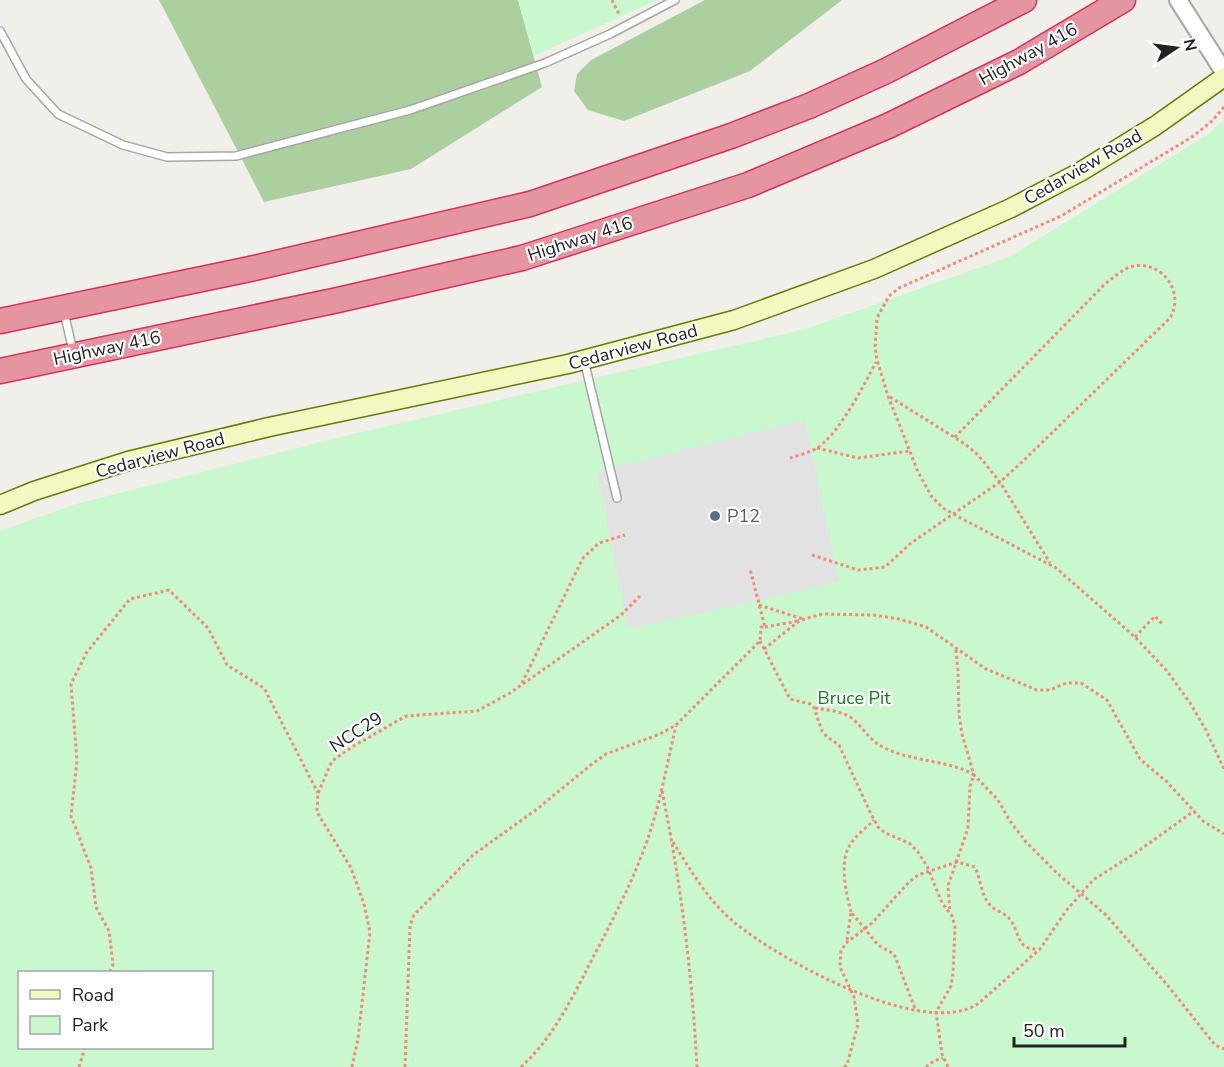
<svg xmlns="http://www.w3.org/2000/svg" width="1224" height="1067" font-family="'Nunito Sans',sans-serif">
  <style>
    .forest { fill: #accfa0 }
    .park { fill: #c9f8cf; fill-rule: evenodd }
    .parking { fill: #e2e2e2 }
    .lines { fill: none; stroke-linecap: round; stroke-linejoin: round }
    .service-casing { stroke: #a6a6a6; stroke-width: 10 }
    .tertiary-casing { stroke: #a6a6a6; stroke-width: 20 }
    .secondary-casing { stroke: #687809; stroke-width: 21 }
    .motorway-casing { stroke: #d53062; stroke-width: 27 }
    .path { stroke: #f58977; stroke-width: 3; stroke-dasharray: 3 3; stroke-linecap: butt }
    .service { stroke: #fff; stroke-width: 7 }
    .tertiary { stroke: #fff; stroke-width: 16 }
    .secondary { stroke: #f3f8c1; stroke-width: 18 }
    .motorway { stroke: #e595a0; stroke-width: 24 }
    .service-dot { fill: #5c6f8a; stroke: #fff; stroke-width: 2 }
    .labels { text-anchor: middle; dominant-baseline: central; stroke-width: 4.5; stroke-linejoin: round; paint-order: stroke }
    .street-label { font-size: 18px; fill: #222; stroke: #fff }
    .service-label { font-size: 18px; fill: #4e5e75; stroke: #fff; text-anchor: start }
    .park-label { font-size: 18px; fill: #107f1e; stroke: #fff }
  </style>
  <rect width="100%" height="100%" fill="#f1efe9"/>
  <g class="forest">
    <polygon points="159,0 518,0 542,87 411,169 264,202"/>
    <polygon points="705,0 842,0 750,71 624,121 588,110 574,91 577,74 591,60"/>
  </g>
  <g class="park">
    <polygon points="518,0 657,0 534,56"/>
    <path d="M 1224,119 L 1224,1067 L 0,1067 L 0,531 L 76,504 L 349,435 L 806,329 L 1009,257 L 1210,133 ZM 20,972 L 212,972 L 212,1048 L 20,1048 Z"/>
  </g>
  <polygon class="parking" points="805,420 839,582 628,629 597,472"/>
  <g class="lines">
    <defs>
      <g id="service">
        <polyline points="0,31 26,79 58,114 123,145 167,157 236,156 410,110 545,63 610,34 675,0"/>
        <polyline points="64,312 73,351"/>
        <polyline points="584,360 617,498"/>
      </g>
      <polyline id="tertiary" points="1178,0 1224,72"/>
      <polyline id="secondary" points="0,505 34,491 128,461 269,427 568,364 734,320 874,269 1011,208 1080,172 1155,126 1224,77"/>
      <g id="motorway">
        <polyline points="0,321 250,269 530,204 731,136 809,106 886,71 1024,0"/>
        <polyline points="0,371 338,300 522,258 748,185 888,126 1019,62 1123,0"/>
      </g>
    </defs>
    <use href="#service" class="service-casing"/>
    <use href="#tertiary" class="tertiary-casing"/>
    <use href="#secondary" class="secondary-casing"/>
    <use href="#motorway" class="motorway-casing"/>
    <g class="path">
      <polyline points="612,0 620,16"/>
      <polyline points="1224,107 1212,121 1192,137 1061,216 899,288 889,296 877,318 875,348 877,360 888,396 918,472 932,497 943,508 955,515 1056,568 1135,637 1167,671 1190,703 1206,730 1224,769"/>
      <polyline points="890,397 965,444 978,455 1000,482 1050,563"/>
      <polyline points="817,448 858,458 910,451"/>
      <path d="M 790,458 C 798,455 809,453 817,448 C 839,434 864,385 876,362"/>
      <path d="M 812,555 L 858,570 L 885,567 L 911,543 L 1000,482 L 1022,462 L 1170,318 C 1185,293 1163,261 1134,266 C 1123,268 1115,277 1106,283 L 954,438"/>
      <polyline points="759,605 803,619"/>
      <polyline points="765,627 798,621"/>
      <polyline points="1135,637 1155,616 1162,624"/>
      <polyline points="760,641 790,699 810,704 814,708 822,731 827,737 839,745 871,814 878,827 885,833 909,843 918,852 927,866 942,903 952,916 955,927 953,973 951,986 936,1012 942,1054 948,1067"/>
      <polyline points="764,649 799,621 811,617 823,614 873,615 899,619 926,627 986,669 1037,690 1050,690 1066,683 1081,683 1107,700 1140,759 1167,782 1203,821 1224,834"/>
      <polyline points="956,650 958,671 959,715 962,734 974,775 998,800 1010,821 1026,842 1057,873 1106,915 1169,987 1215,1045 1224,1049"/>
      <polyline points="522,683 583,558 599,543 625,535"/>
      <path d="M 815,708 C 828,710 844,711 854,720 C 865,730 871,742 885,748 C 912,762 950,760 974,775 L 970,786 L 968,828 L 948,886 L 950,912"/>
      <path d="M 662,791 C 681,883 692,974 697,1067"/>
      <path d="M 673,842 C 690,869 708,901 734,922 C 778,959 925,1041 979,1003 L 1040,949 L 1066,911 L 1093,880 L 1137,852 L 1194,811"/>
      <path d="M 851,912 C 846,894 839,861 850,845 C 855,836 866,828 874,820"/>
      <polyline points="847,940 851,912 878,945 894,954 916,1011"/>
      <polyline points="110,972 113,964 109,931 96,907 91,868 71,816 77,761 71,684 87,652 130,599 169,590 208,628 227,665 264,688 318,793"/>
      <polyline points="79,1067 85,1048"/>
      <polyline points="352,1067 358,1039 370,932 364,904 351,868 317,812 318,793 332,761 352,747 406,716 477,711 510,693 621,615 640,596"/>
      <polyline points="405,1067 410,926 414,915 473,855 537,809 592,764 606,754 660,734 676,725 760,641 761,627 765,627 750,569"/>
      <path d="M 521,1067 C 550,1041 570,1003 587,969 C 609,927 631,886 647,841 C 660,804 667,764 676,726"/>
      <path d="M 844,1067 L 847,1065 L 858,1024 L 854,997 L 840,967 L 841,951 L 846,943 L 872,923 L 909,882 L 918,875 L 957,862 L 975,867 C 981,880 981,897 992,907 C 998,912 1007,914 1011,921 C 1020,934 1017,950 1038,949"/>
      <polyline points="926,1067 934,1061 943,1058"/>
    </g>
    <use href="#service" class="service"/>
    <use href="#tertiary" class="tertiary"/>
    <use href="#secondary" class="secondary"/>
    <use href="#motorway" class="motorway"/>
  </g>
  <circle class="service-dot" cx="715" cy="516" r="6"/>
  <g class="labels">
    <g class="street-label">
      <text transform="translate(1028 54) rotate(-29)">Highway 416</text>
      <text transform="translate(1083 167) rotate(-30)">Cedarview Road</text>
      <text transform="translate(580 239) rotate(-18)">Highway 416</text>
      <text transform="translate(633 347) rotate(-15)">Cedarview Road</text>
      <text transform="translate(107 348) rotate(-12)">Highway 416</text>
      <text transform="translate(160 455) rotate(-15)">Cedarview Road</text>
      <text transform="translate(356 732) rotate(-33)">NCC29</text>
    </g>
    <g class="service-label">
      <text x="727" y="516">P12</text>
    </g>
    <g class="park-label">
      <text x="854" y="698">Bruce Pit</text>
    </g>
  </g>
  <rect x="18" y="971" width="195" height="78" fill="#ffffff" stroke="#a7a7a7" stroke-width="1.5"/>
  <rect x="30" y="990" width="30" height="9" fill="#f3f8c1" stroke="#a7a7a7" stroke-width="1.5"/>
  <text x="72" y="1001" font-size="18" fill="#222222">Road</text>
  <rect x="30" y="1016" width="30" height="18" fill="#c9f8cf" stroke="#a7a7a7" stroke-width="1.5"/>
  <text x="72" y="1031" font-size="18" fill="#222222">Park</text>
  <g transform="translate(1176 48) rotate(77)" stroke="#ffffff" stroke-width="4.5" paint-order="stroke">
  <path d="M0-4.5L10 22L0 15L-10 22Z" fill="#222222"/>
  <text y="-9" font-size="16" font-weight="bold" text-anchor="middle" fill="#222222">N</text>
  </g>
  <path d="M1014 1037v9h111v-9" fill="none" stroke="#222222" stroke-width="3"/>
  <text x="1023" y="1037" font-size="18" fill="#222222" stroke="#ffffff" stroke-width="4.5" paint-order="stroke">50 m</text>
</svg>
